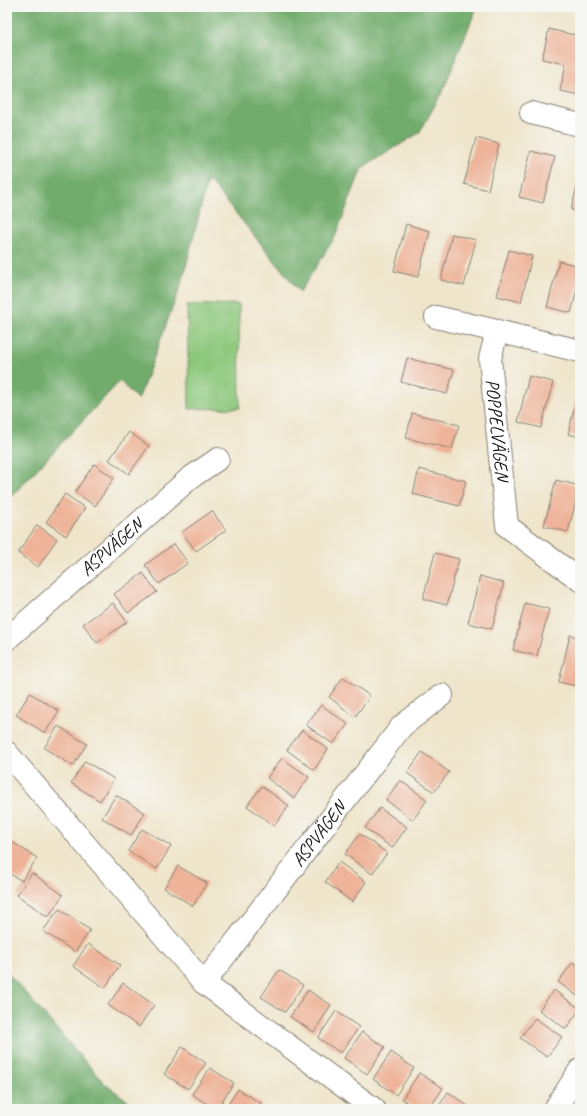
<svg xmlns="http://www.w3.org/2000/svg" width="587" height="1116" font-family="Caveat,sans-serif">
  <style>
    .green { fill: #8cc77c; stroke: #54724c }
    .forest { fill: #71ac6c; stroke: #466444 }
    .building { fill: #eeb398 }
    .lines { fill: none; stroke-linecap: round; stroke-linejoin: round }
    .minor-casing { stroke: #868074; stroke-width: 24 }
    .minor { stroke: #fff; stroke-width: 22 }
    .labels { text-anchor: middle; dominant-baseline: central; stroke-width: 4; stroke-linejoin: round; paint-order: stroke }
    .street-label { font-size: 19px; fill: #1c1c1c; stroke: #f6f6f2 }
  </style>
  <rect width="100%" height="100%" fill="#f6f6f2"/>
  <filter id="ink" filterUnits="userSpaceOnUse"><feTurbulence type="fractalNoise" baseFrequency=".025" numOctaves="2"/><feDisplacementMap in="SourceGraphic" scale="8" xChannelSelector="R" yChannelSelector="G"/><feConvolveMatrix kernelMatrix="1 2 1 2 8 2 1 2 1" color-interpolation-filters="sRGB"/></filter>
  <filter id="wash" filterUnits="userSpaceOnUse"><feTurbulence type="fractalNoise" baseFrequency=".012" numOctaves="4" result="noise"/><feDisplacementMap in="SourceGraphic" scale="16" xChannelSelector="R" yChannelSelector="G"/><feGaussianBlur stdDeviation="0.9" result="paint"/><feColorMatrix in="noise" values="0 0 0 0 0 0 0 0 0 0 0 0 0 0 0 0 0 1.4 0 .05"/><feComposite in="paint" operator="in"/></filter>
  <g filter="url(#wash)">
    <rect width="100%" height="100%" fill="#efe5cb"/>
    <polygon class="green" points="239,304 240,408 189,409 187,305"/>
    <g class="forest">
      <polygon points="7,7 477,7 442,93 419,133 362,168 335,237 300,292 208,179 182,282 138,400 120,381 7,501"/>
      <polygon points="7,972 105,1084 139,1109 7,1109"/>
    </g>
    <g id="blocks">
      <g class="building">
        <polygon points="579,13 580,13 580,95 560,91 566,64 542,59 549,29 574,35"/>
        <polygon points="476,138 499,144 488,190 464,184"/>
        <polygon points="531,151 555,157 543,203 519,197"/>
        <polygon points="579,179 580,179 580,212 571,210"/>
        <polygon points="406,224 430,231 418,277 394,271"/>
        <polygon points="452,234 476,240 464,286 441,280"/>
        <polygon points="509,250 532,256 521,302 497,296"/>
        <polygon points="559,261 580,266 580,278 571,313 547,307"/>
        <polygon points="407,358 454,370 447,394 401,382"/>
        <polygon points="529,376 553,382 541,428 518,422"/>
        <polygon points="579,388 580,389 580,437 568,434"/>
        <polygon points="412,413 459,425 452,449 406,438"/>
        <polygon points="129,432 149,446 129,474 109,460"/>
        <polygon points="94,464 114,478 95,506 75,492"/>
        <polygon points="419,469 466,481 459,506 413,494"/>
        <polygon points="556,480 580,486 568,532 544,526"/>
        <polygon points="65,494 85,508 66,536 46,522"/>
        <polygon points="212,511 226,530 196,551 182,532"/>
        <polygon points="37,525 57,539 38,567 18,553"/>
        <polygon points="174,544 188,563 159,584 145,565"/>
        <polygon points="435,553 459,559 447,605 423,599"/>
        <polygon points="143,573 157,592 128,613 114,594"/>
        <polygon points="480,576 504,583 492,629 468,623"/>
        <polygon points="113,603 127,622 97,643 83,624"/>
        <polygon points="525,603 549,609 537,656 513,650"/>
        <polygon points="570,635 580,638 580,687 559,682"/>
        <polygon points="343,677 370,696 355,717 329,697"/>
        <polygon points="30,693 59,711 45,733 16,715"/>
        <polygon points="321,705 348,724 333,744 306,725"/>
        <polygon points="58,726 87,744 73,766 44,748"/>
        <polygon points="302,730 328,749 314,770 287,750"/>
        <polygon points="422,752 449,772 434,792 407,773"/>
        <polygon points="282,758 309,777 294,798 267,778"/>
        <polygon points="85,761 114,779 100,801 71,783"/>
        <polygon points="400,780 427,800 413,820 386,800"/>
        <polygon points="262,786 289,806 274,826 247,806"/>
        <polygon points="116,795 145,813 131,835 102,818"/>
        <polygon points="380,808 407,827 392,848 365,828"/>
        <polygon points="142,829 171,846 157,869 128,851"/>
        <polygon points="360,834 387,853 372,874 345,854"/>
        <polygon points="9,840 37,858 22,881 7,872 7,843"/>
        <polygon points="339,862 366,882 352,902 325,882"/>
        <polygon points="178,866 207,883 193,906 164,888"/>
        <polygon points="32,873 63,895 48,917 17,895"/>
        <polygon points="59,909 90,930 75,952 43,931"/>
        <polygon points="88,944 120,965 105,988 73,966"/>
        <polygon points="573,962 580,967 580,998 558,982"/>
        <polygon points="279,970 303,985 285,1012 261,997"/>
        <polygon points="123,983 154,1005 139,1027 108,1005"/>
        <polygon points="308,990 331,1005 314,1032 290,1017"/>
        <polygon points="554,990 580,1009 566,1029 539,1010"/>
        <polygon points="336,1011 359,1027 341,1053 318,1038"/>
        <polygon points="535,1018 562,1037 547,1057 520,1038"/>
        <polygon points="362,1032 385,1047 367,1074 344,1058"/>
        <polygon points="182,1047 206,1063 188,1089 164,1074"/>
        <polygon points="391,1052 414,1068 396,1095 373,1079"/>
        <polygon points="210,1068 234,1083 217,1109 214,1109 192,1094"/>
        <polygon points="419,1073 443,1088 429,1109 416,1109 402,1099"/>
        <polygon points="238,1089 262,1104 259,1109 225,1109"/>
        <polygon points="448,1092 471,1108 470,1109 437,1109"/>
      </g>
    </g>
  </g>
  <g filter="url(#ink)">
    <use href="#blocks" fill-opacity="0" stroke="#868074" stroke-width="1"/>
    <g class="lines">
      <defs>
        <g id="minor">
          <polyline points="531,113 580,125"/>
          <polyline points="436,317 497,331 580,351"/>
          <path id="s1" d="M 497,331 L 490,359 L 507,526 L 580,580"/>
          <path id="s2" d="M 7,639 L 190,478 L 218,459"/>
          <polyline points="7,753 204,983 374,1109"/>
          <path id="s3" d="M 204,983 L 402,726 L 442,695"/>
          <polyline points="555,1109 580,1070"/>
        </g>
      </defs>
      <use href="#minor" class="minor-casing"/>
      <use href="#minor" class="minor"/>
    </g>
  </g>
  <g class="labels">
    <g class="street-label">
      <text stroke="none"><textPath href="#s1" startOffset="100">POPPELVÄGEN</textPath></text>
      <text stroke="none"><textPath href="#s2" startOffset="139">ASPVÄGEN</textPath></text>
      <text stroke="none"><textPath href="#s3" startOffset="188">ASPVÄGEN</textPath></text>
    </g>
  </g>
  <rect width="587" height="1116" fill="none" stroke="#f6f6f2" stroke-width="24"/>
</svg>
